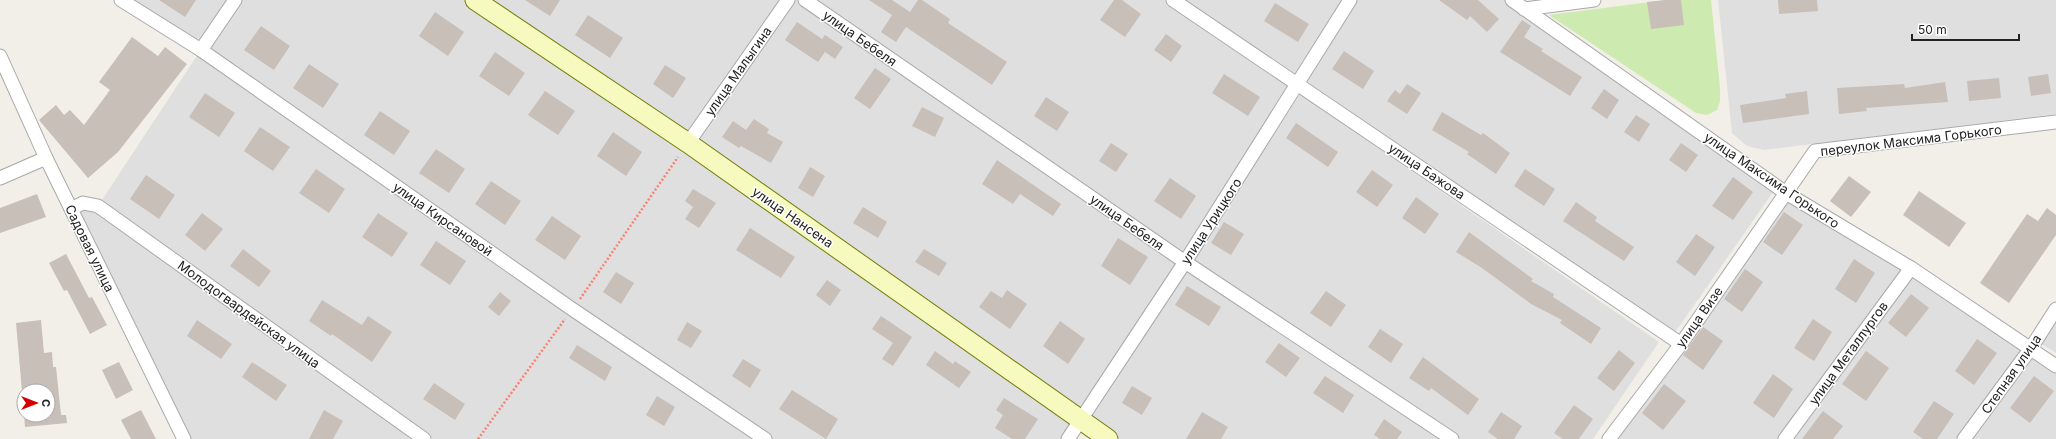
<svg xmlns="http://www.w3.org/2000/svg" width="2056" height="439" font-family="Inter,sans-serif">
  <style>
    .residential { fill: #e0dfdf }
    .grass { fill: #cdebb0 }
    .building { fill: #c7bfb8 }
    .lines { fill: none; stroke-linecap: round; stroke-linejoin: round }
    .street-casing { stroke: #a9a9a9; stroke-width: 15 }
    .secondary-casing { stroke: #707d05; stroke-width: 21 }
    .path { stroke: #fa8072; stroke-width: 2.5; stroke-dasharray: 2 2; stroke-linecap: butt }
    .street { stroke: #fff; stroke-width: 13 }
    .secondary { stroke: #f7fabf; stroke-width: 19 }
    .labels { text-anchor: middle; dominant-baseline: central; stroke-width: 3; stroke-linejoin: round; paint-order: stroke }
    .street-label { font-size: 13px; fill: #222; stroke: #fff }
  </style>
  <rect width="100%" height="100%" fill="#f2efe9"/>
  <g class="residential">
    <polygon points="121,0 1350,0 1068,439 184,439 71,209 98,206 200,51"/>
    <polygon points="1358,0 1507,0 1778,185 1674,334 1304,82"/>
    <polygon points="1718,0 2056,0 2056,114 1764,150 1747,146 1732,133"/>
    <polygon points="1300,94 1659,342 1593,439 1461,439 1192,261"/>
    <polygon points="1786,193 2056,366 2056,439 1605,439"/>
    <polygon points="1187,267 1446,439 1120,439 1087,418"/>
    <polygon points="2056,319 2056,353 2040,343"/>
  </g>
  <polygon class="grass" points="1666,0 1711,0 1720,88 1720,101 1717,110 1707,115 1696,113 1549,15"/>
  <g class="building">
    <polygon points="159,0 196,0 185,17"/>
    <polygon points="525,0 560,0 550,16"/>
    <polygon points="869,0 892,0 910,12 918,0 922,0 950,19 948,23 1007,62 992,85 906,27 896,42 881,32 892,15"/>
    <polygon points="1114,0 1122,0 1141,14 1125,37 1100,20"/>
    <polygon points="1439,0 1478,0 1499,19 1487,32 1470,16 1467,20"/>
    <polygon points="1666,0 1681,0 1684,25 1651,29 1647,2"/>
    <polygon points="1778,0 1817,0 1818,11 1779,14"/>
    <polygon points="1275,3 1309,24 1298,42 1264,21"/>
    <polygon points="435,12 464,32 448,56 419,36"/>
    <polygon points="588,15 623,38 610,58 575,35"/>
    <polygon points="1522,20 1531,26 1524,37 1543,49 1541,51 1582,77 1570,96 1500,52"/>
    <polygon points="797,22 822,39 825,35 843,47 835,59 825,52 818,62 785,40"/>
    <polygon points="261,26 290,46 274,70 244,50"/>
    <polygon points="1166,34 1182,46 1171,62 1154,50"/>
    <polygon points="132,37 158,56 165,47 187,64 118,152 88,178 39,120 56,105 64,115 70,110 84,125 110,90 99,82"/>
    <polygon points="1344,51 1374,71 1363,89 1332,69"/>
    <polygon points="495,52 525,73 509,96 479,76"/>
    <polygon points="309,64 339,84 323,108 293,88"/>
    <polygon points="665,65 686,78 673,98 653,84"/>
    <polygon points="875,68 891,79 870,109 854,98"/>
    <polygon points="1224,74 1260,97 1248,116 1212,93"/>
    <polygon points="2048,74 2051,93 2031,96 2028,77"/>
    <polygon points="1999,78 2001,98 1969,101 1967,81"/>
    <polygon points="1945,82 1948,102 1866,108 1867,111 1839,114 1837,88 1904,84 1905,88"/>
    <polygon points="1407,84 1421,93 1407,114 1387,101 1395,90 1400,94"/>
    <polygon points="1604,89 1619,100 1607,119 1591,108"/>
    <polygon points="545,91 575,111 558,135 528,115"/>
    <polygon points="1807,91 1809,114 1743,123 1740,105 1786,98 1785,94"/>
    <polygon points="205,93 235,113 219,137 189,117"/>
    <polygon points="1046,97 1069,112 1057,131 1034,116"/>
    <polygon points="922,107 944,118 935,137 912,126"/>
    <polygon points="380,111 410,131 394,155 364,135"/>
    <polygon points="1442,112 1481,135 1483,133 1510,153 1496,174 1467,154 1469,152 1432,130"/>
    <polygon points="1636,115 1650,124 1639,142 1624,132"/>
    <polygon points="754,119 769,129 767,133 783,142 771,163 741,146 739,148 722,137 733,121 746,130"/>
    <polygon points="1296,123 1338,152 1328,167 1286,138"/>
    <polygon points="260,127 290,147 273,171 244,151"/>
    <polygon points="613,132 642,152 626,176 597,156"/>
    <polygon points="1111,143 1128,154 1116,172 1099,161"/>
    <polygon points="1681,143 1698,155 1686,172 1669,160"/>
    <polygon points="436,149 465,169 449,193 419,173"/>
    <polygon points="997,160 1061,204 1053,216 1020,194 1013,204 982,184"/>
    <polygon points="810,167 825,176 813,197 798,188"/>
    <polygon points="316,169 345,189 329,213 299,193"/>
    <polygon points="1525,169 1555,189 1544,206 1514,186"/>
    <polygon points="1372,170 1393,185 1377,207 1356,192"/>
    <polygon points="146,175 175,195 159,219 130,199"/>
    <polygon points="1849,176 1871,192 1851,217 1830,201"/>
    <polygon points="1733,177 1753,192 1733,220 1712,206"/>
    <polygon points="1170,178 1196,196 1181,219 1154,201"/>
    <polygon points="491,181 521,201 505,225 475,204"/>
    <polygon points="693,189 716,203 699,228 685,219 693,207 685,201"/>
    <polygon points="1919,191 1966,223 1949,247 1903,215"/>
    <polygon points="37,194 46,217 0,233 0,208"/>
    <polygon points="1416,197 1439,214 1425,234 1402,218"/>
    <polygon points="1576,202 1597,217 1595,221 1634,247 1624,261 1563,221"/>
    <polygon points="863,207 887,222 878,238 853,223"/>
    <polygon points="2047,208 2056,215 2056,235 2009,303 1980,283 2027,214 2038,221"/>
    <polygon points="1784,212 1803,225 1782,255 1763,242"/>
    <polygon points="202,213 223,229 205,251 185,235"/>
    <polygon points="378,213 408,233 392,257 362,237"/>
    <polygon points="552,216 581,236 565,260 535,240"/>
    <polygon points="1224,222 1244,234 1231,255 1211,243"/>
    <polygon points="750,228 795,257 781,278 736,250"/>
    <polygon points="1469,232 1533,279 1531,281 1554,294 1553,297 1601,328 1591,344 1560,323 1562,320 1531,304 1482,268 1456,252"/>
    <polygon points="1696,234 1715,247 1695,276 1676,262"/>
    <polygon points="1118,238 1148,257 1130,285 1101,266"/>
    <polygon points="436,241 466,261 450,285 420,265"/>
    <polygon points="243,249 271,271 259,287 230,266"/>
    <polygon points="924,249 947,263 939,276 915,262"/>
    <polygon points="66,254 89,298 92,297 107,325 90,334 67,290 64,291 49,263"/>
    <polygon points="1854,259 1875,273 1856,303 1835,289"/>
    <polygon points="1745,269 1763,282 1742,312 1724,299"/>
    <polygon points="616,272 634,283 621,304 603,292"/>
    <polygon points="827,280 841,290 830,306 816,295"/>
    <polygon points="1187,286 1221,307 1209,326 1175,305"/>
    <polygon points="1007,290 1027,304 1010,329 979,307 991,291 1002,298"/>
    <polygon points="1326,291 1346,305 1331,327 1310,313"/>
    <polygon points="500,292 511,301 499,316 488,307"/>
    <polygon points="1911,294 1929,308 1906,337 1888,323"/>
    <polygon points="322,300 362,325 368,316 392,332 372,362 332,334 331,336 309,321"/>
    <polygon points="881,316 912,337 893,366 882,359 893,343 872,329"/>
    <polygon points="1813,319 1832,332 1814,361 1794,348"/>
    <polygon points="41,320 44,353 52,352 53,367 56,367 61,415 66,415 67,423 25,427 24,415 48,415 48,391 22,391 16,323"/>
    <polygon points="197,320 232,344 221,359 187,336"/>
    <polygon points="1060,321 1085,339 1068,364 1043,346"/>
    <polygon points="687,322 702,331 691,348 677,340"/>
    <polygon points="1703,327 1723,341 1703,370 1683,355"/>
    <polygon points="1380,329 1403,344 1391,363 1368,347"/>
    <polygon points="1977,339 1997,353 1974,385 1955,371"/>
    <polygon points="1279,343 1300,358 1286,377 1265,362"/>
    <polygon points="577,345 612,367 605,381 569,358"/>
    <polygon points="1619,350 1635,363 1614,391 1597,378"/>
    <polygon points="935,351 953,364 955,361 971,372 959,388 926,365"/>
    <polygon points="1866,351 1889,368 1866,401 1842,384"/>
    <polygon points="1423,357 1479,399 1468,415 1431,388 1429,391 1409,378"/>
    <polygon points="743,359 761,370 750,388 732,376"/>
    <polygon points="119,362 133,390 116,399 102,370"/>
    <polygon points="252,362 287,385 276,401 242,377"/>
    <polygon points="1773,374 1793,389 1774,418 1753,403"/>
    <polygon points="1325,376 1354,395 1343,413 1313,393"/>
    <polygon points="2034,376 2054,391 2030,423 2010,408"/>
    <polygon points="434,383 465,404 455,420 423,399"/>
    <polygon points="1664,384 1686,401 1663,430 1642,413"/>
    <polygon points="1132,386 1152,398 1142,415 1122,403"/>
    <polygon points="792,390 838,419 826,439 779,409"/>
    <polygon points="657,396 675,407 664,426 646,415"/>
    <polygon points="1004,398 1038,419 1025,439 1012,439 995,428 1003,415 996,410"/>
    <polygon points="1934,401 1954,414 1937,439 1923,439 1913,432"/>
    <polygon points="1574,405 1593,419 1579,439 1563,439 1554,433"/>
    <polygon points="141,410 156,439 131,439 121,420"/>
    <polygon points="324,410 343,421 333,439 309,439"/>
    <polygon points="1823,411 1843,426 1833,439 1802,439"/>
    <polygon points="1202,412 1228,427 1221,439 1186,439"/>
    <polygon points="1501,412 1522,426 1514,439 1498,439 1488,432"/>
    <polygon points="1384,419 1402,432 1397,439 1380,439 1374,435"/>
  </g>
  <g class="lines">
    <defs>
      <g id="street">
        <polyline points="121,0 201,50 572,309 765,439"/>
        <polyline points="805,0 1185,262 1452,439"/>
        <polyline points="1173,0 1681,344"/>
        <polyline points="1512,0 1786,193 1911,268 2056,366"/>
        <polyline points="1524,9 1594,0"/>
        <polyline points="201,50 235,0"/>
        <polyline points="0,56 46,158 184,439"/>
        <polyline points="688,143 788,0"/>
        <polyline points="0,178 46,158"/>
        <polyline points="71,209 83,203 98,206 424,439"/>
        <polyline points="1068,439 1185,262 1350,0"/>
        <polyline points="1609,439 1681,344 1815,151 2056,122"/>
        <polyline points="1785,439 1911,268"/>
        <polyline points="1964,439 2031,348 2056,309"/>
      </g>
      <polyline id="secondary" points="475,0 688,143 1108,439"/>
    </defs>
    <use href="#street" class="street-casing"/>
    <use href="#secondary" class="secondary-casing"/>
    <g class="path">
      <polyline points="580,299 678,157"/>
      <polyline points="478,439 565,319"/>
    </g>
    <use href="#street" class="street"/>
    <use href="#secondary" class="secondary"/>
  </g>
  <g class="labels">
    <g class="street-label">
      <text transform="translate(860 38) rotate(35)">улица Бебеля</text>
      <text transform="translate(738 71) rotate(-55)">улица Малыгина</text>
      <text transform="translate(1911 140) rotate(-7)">переулок Максима Горького</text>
      <text transform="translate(1427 171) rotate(34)">улица Бажова</text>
      <text transform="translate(1772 180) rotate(34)">улица Максима Горького</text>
      <text transform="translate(793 217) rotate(35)">улица Нансена</text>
      <text transform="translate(443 219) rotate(35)">улица Кирсановой</text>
      <text transform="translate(1211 221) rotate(-57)">улица Урицкого</text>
      <text transform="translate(1127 222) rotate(35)">улица Бебеля</text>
      <text transform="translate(90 248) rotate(64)">Садовая улица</text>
      <text transform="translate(249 314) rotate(36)">Молодогвардейская улица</text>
      <text transform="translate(1699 317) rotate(-55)">улица Визе</text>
      <text transform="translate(1848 353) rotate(-54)">улица Металлургов</text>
      <text transform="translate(2011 374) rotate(-55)">Степная улица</text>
    </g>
  </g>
  <g transform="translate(36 403) rotate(90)"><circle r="19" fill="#ffffff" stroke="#a7a7a7"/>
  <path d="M0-3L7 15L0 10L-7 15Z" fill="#d40000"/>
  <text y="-6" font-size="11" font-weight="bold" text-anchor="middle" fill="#222222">С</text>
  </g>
  <path d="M1912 34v6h107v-6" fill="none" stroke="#222222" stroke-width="2"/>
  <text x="1918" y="34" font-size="12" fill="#222222" stroke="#ffffff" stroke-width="3" paint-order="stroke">50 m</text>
</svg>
